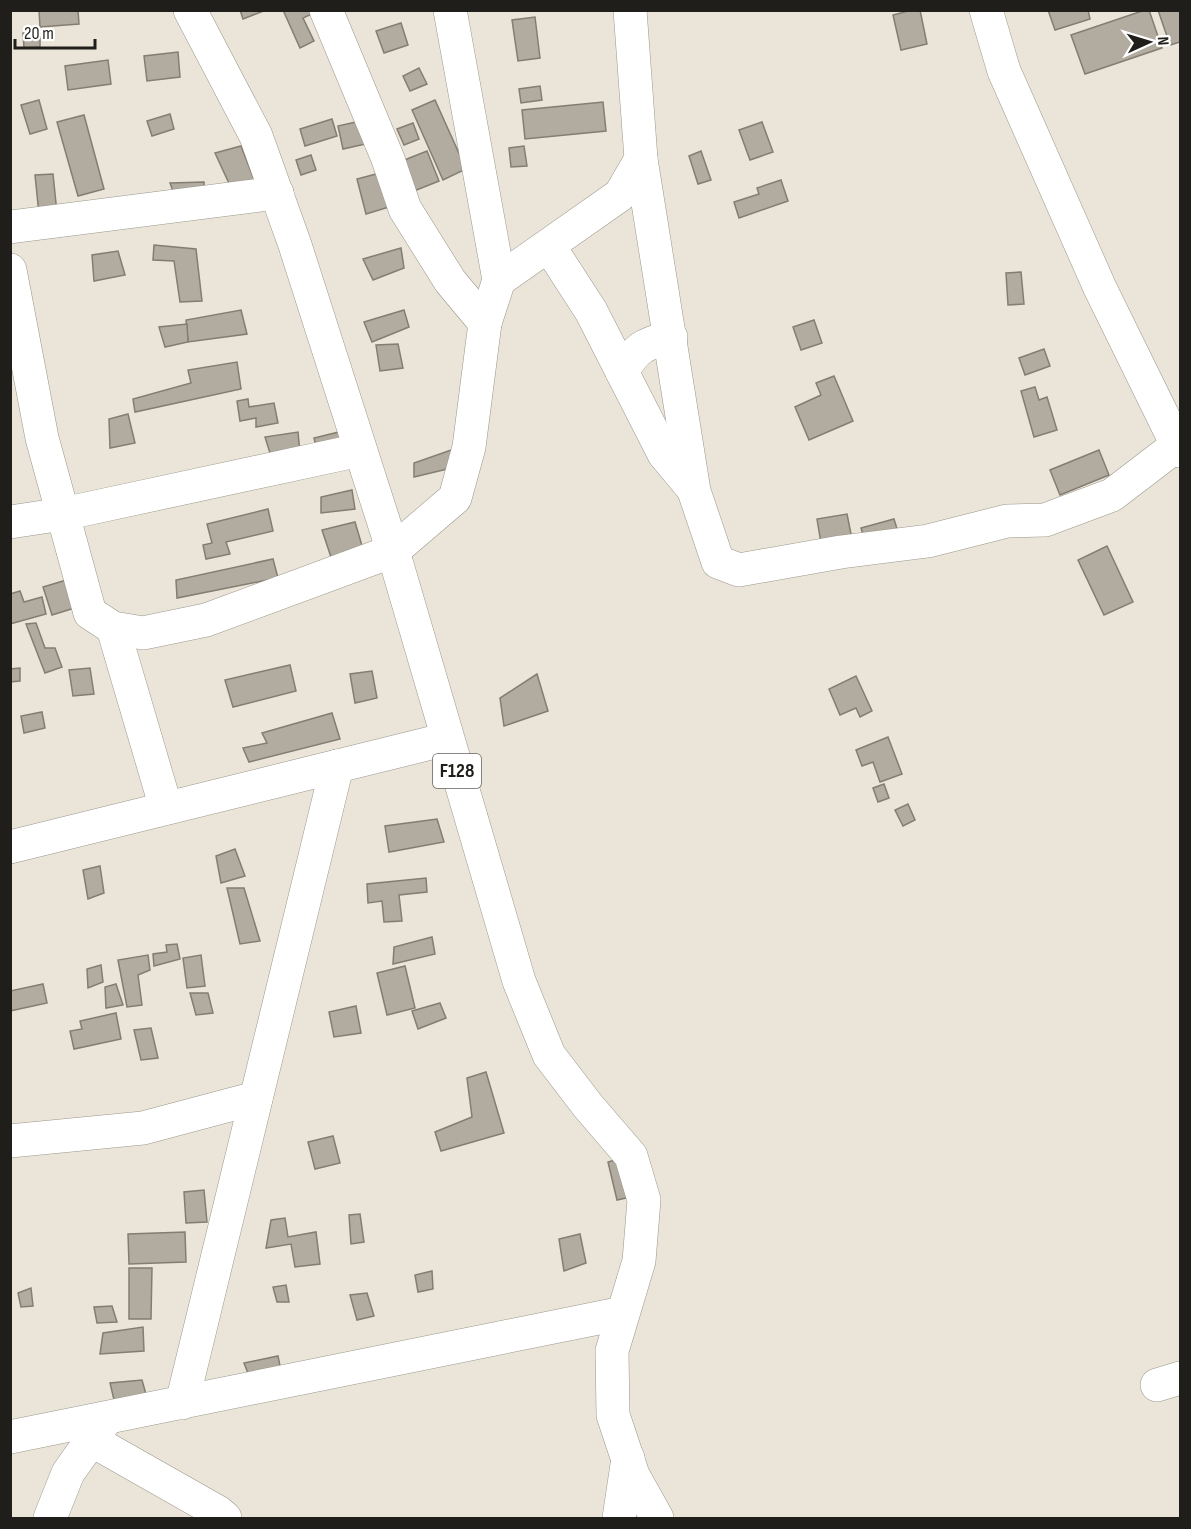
<svg xmlns="http://www.w3.org/2000/svg" width="1191" height="1529" font-family="'Sofia Sans Condensed',sans-serif">
  <style>
    .building { fill: #b2ab9f; stroke: #847d72; stroke-width: 1.5 }
    .lines { fill: none; stroke-linecap: round; stroke-linejoin: round }
    .minor-casing { stroke: #9b978b; stroke-width: 34 }
    .major-casing { stroke: #9b978b; stroke-width: 34 }
    .minor { stroke: #fff; stroke-width: 33 }
    .major { stroke: #fff; stroke-width: 33 }
    .labels { text-anchor: middle; dominant-baseline: central; stroke-width: 5; stroke-linejoin: round; paint-order: stroke }
    .shield { fill: #fff; stroke: #63625f; stroke-width: 1.5 }
    .shield-label { font-size: 20px; font-weight: bold; fill: #201e1a }
  </style>
  <rect width="100%" height="100%" fill="#eae5d8"/>
  <g class="building">
    <polygon points="39,10 78,10 79,24 40,27"/>
    <polygon points="240,10 266,10 243,19"/>
    <polygon points="283,10 310,10 312,14 303,18 314,41 300,48"/>
    <polygon points="912,10 920,10 927,44 901,50 893,15"/>
    <polygon points="1048,10 1088,10 1090,19 1055,30"/>
    <polygon points="1145,10 1149,10 1162,48 1085,74 1071,35"/>
    <polygon points="1158,10 1180,10 1180,42 1170,45"/>
    <polygon points="535,17 540,58 518,61 512,20"/>
    <polygon points="401,23 408,45 384,53 376,31"/>
    <polygon points="23,33 40,33 40,47 24,48"/>
    <polygon points="178,52 180,77 147,81 144,56"/>
    <polygon points="108,60 111,84 68,90 65,66"/>
    <polygon points="419,68 427,84 410,91 403,76"/>
    <polygon points="540,86 542,100 521,103 519,89"/>
    <polygon points="39,100 47,129 30,134 21,105"/>
    <polygon points="435,100 466,169 443,180 412,110"/>
    <polygon points="603,102 606,131 525,139 522,110"/>
    <polygon points="170,114 174,129 152,136 147,121"/>
    <polygon points="84,115 104,189 78,196 57,122"/>
    <polygon points="332,119 337,136 305,146 300,129"/>
    <polygon points="365,120 370,143 343,149 338,126"/>
    <polygon points="762,122 773,152 750,160 739,130"/>
    <polygon points="413,123 419,139 404,145 397,129"/>
    <polygon points="241,146 257,187 233,192 215,153"/>
    <polygon points="524,146 527,166 511,167 509,148"/>
    <polygon points="427,151 439,181 414,191 402,161"/>
    <polygon points="701,151 711,180 698,184 689,156"/>
    <polygon points="311,155 316,170 301,175 296,160"/>
    <polygon points="380,173 389,207 366,214 357,179"/>
    <polygon points="53,174 57,213 39,214 35,175"/>
    <polygon points="781,180 788,201 739,218 734,202 759,194 757,188"/>
    <polygon points="204,182 205,197 176,199 170,183"/>
    <polygon points="154,245 196,249 202,301 180,302 174,261 153,260"/>
    <polygon points="401,248 404,268 373,280 363,259"/>
    <polygon points="118,251 125,275 94,281 92,255"/>
    <polygon points="1021,272 1024,304 1008,305 1006,273"/>
    <polygon points="241,310 247,334 188,342 186,320"/>
    <polygon points="404,310 409,327 372,342 364,322"/>
    <polygon points="814,320 822,343 801,350 793,327"/>
    <polygon points="187,324 188,342 165,347 159,327"/>
    <polygon points="398,344 403,368 380,371 376,345"/>
    <polygon points="1044,349 1050,366 1025,375 1019,358"/>
    <polygon points="237,362 241,389 135,412 133,399 191,383 188,370"/>
    <polygon points="834,376 853,421 809,440 795,407 821,395 816,383"/>
    <polygon points="1035,387 1039,400 1047,397 1057,430 1034,437 1021,391"/>
    <polygon points="248,399 249,407 274,403 278,423 256,427 256,418 240,421 237,401"/>
    <polygon points="128,414 135,443 110,448 109,419"/>
    <polygon points="298,432 300,453 271,456 265,437"/>
    <polygon points="339,432 344,444 317,450 314,438"/>
    <polygon points="454,449 456,467 414,477 414,463"/>
    <polygon points="1099,450 1109,475 1060,495 1050,470"/>
    <polygon points="352,490 355,509 321,513 321,497"/>
    <polygon points="268,509 273,531 226,542 230,554 206,559 203,545 212,543 207,524"/>
    <polygon points="847,514 853,544 822,549 817,519"/>
    <polygon points="894,519 898,532 865,541 861,528"/>
    <polygon points="355,522 363,549 331,557 322,530"/>
    <polygon points="1107,546 1133,602 1104,615 1078,560"/>
    <polygon points="273,559 278,578 177,598 176,580"/>
    <polygon points="73,578 81,606 52,615 43,587"/>
    <polygon points="20,591 24,602 42,597 46,614 10,624 10,594"/>
    <polygon points="36,623 45,648 55,648 62,667 45,673 26,624"/>
    <polygon points="290,665 296,691 233,707 225,680"/>
    <polygon points="20,668 20,681 10,682 10,669"/>
    <polygon points="90,668 94,694 73,696 69,670"/>
    <polygon points="372,671 377,698 355,703 350,674"/>
    <polygon points="537,674 548,711 504,726 500,698"/>
    <polygon points="856,676 872,711 860,717 856,708 840,715 829,689"/>
    <polygon points="42,712 45,728 24,733 21,716"/>
    <polygon points="332,713 340,739 249,762 243,748 267,743 262,733"/>
    <polygon points="888,737 902,774 880,782 873,762 862,766 856,750"/>
    <polygon points="884,784 889,798 878,802 873,788"/>
    <polygon points="908,804 915,820 903,826 895,810"/>
    <polygon points="437,819 444,842 389,852 385,826"/>
    <polygon points="235,849 245,876 221,883 216,856"/>
    <polygon points="100,866 104,893 88,899 83,870"/>
    <polygon points="426,878 427,892 399,895 402,921 384,922 382,901 368,903 367,884"/>
    <polygon points="227,888 244,888 260,941 240,944"/>
    <polygon points="432,937 435,954 393,964 394,947"/>
    <polygon points="177,944 180,959 154,966 153,954 167,952 166,945"/>
    <polygon points="148,955 150,970 138,975 142,1005 127,1007 118,960"/>
    <polygon points="201,955 205,986 187,988 183,958"/>
    <polygon points="101,965 103,982 88,988 87,969"/>
    <polygon points="405,966 415,1008 387,1015 377,973"/>
    <polygon points="43,984 47,1003 10,1011 10,991"/>
    <polygon points="116,984 123,1005 106,1008 105,987"/>
    <polygon points="190,993 208,993 213,1013 196,1015"/>
    <polygon points="440,1003 446,1018 418,1029 412,1011"/>
    <polygon points="356,1006 361,1033 334,1037 329,1012"/>
    <polygon points="116,1013 121,1039 74,1049 70,1031 82,1029 80,1021"/>
    <polygon points="151,1028 158,1058 141,1060 134,1030"/>
    <polygon points="486,1072 504,1133 441,1151 435,1132 472,1117 467,1078"/>
    <polygon points="333,1136 340,1163 315,1169 308,1142"/>
    <polygon points="626,1157 635,1196 617,1200 608,1162"/>
    <polygon points="204,1190 207,1222 186,1223 184,1192"/>
    <polygon points="360,1214 364,1242 351,1244 349,1215"/>
    <polygon points="285,1218 288,1237 316,1232 320,1264 295,1267 291,1244 266,1248 271,1220"/>
    <polygon points="185,1232 186,1262 129,1264 128,1234"/>
    <polygon points="580,1234 586,1263 564,1271 559,1239"/>
    <polygon points="129,1268 152,1268 151,1319 129,1319"/>
    <polygon points="432,1271 433,1289 418,1292 415,1275"/>
    <polygon points="286,1285 289,1302 277,1302 273,1287"/>
    <polygon points="31,1288 33,1306 21,1307 18,1293"/>
    <polygon points="367,1293 374,1316 357,1320 350,1295"/>
    <polygon points="112,1306 117,1322 97,1323 94,1307"/>
    <polygon points="143,1327 144,1351 100,1354 103,1333"/>
    <polygon points="278,1356 281,1371 251,1381 244,1363"/>
    <polygon points="142,1380 147,1398 114,1400 110,1383"/>
  </g>
  <g class="lines">
    <defs>
      <g id="minor">
        <polyline points="326,10 388,159 405,209 450,281 485,323"/>
        <polyline points="986,10 1004,71 1100,288 1180,451"/>
        <polyline points="641,159 694,491 718,562 739,570 841,552 928,541 1007,521 1045,520 1112,495 1180,443"/>
        <polyline points="10,227 277,193"/>
        <polyline points="549,246 591,311 664,454 693,489"/>
        <polyline points="10,270 42,438 90,613 113,628 143,633 206,620 393,551 455,498 469,447 485,323 499,280 450,10"/>
        <polyline points="499,280 620,195 641,159 630,10"/>
        <path d="M 622,372 C 636,348 643,344 671,337"/>
        <polyline points="10,522 63,514 360,450"/>
        <polyline points="113,628 166,808"/>
        <polyline points="10,847 447,739"/>
        <polyline points="10,1141 143,1128 256,1098"/>
        <polyline points="1157,1385 1180,1378"/>
        <polyline points="182,1403 337,766"/>
        <polyline points="10,1437 623,1313"/>
        <polyline points="91,1440 218,1512 225,1518"/>
        <polyline points="50,1518 68,1473 104,1422"/>
        <polyline points="619,1518 628,1458"/>
      </g>
      <polyline id="major" points="190,10 256,136 295,245 393,551 519,981 549,1055 588,1106 631,1156 644,1200 639,1261 612,1351 613,1415 633,1475 657,1518"/>
    </defs>
    <use href="#minor" class="minor-casing"/>
    <use href="#major" class="major-casing"/>
    <use href="#minor" class="minor"/>
    <use href="#major" class="major"/>
  </g>
  <g class="labels">
    <rect class="shield" x="433" y="754" width="48" height="34" rx="4.5"/>
    <g class="shield-label">
      <text x="457" y="771">F128</text>
    </g>
  </g>
  <rect width="1191" height="1529" fill="none" stroke="#201e1a" stroke-width="24"/>
  <g transform="translate(1149 42) rotate(86)" stroke="#ffffff" stroke-width="4.5" paint-order="stroke">
  <path d="M0-4.5L10 22L0 15L-10 22Z" fill="#201e1a"/>
  <text y="-9" font-size="16" font-weight="bold" text-anchor="middle" fill="#201e1a">N</text>
  </g>
  <path d="M15 39v9h80v-9" fill="none" stroke="#201e1a" stroke-width="3"/>
  <text x="24" y="39" font-size="18" fill="#201e1a" stroke="#ffffff" stroke-width="4.5" paint-order="stroke">20 m</text>
</svg>
